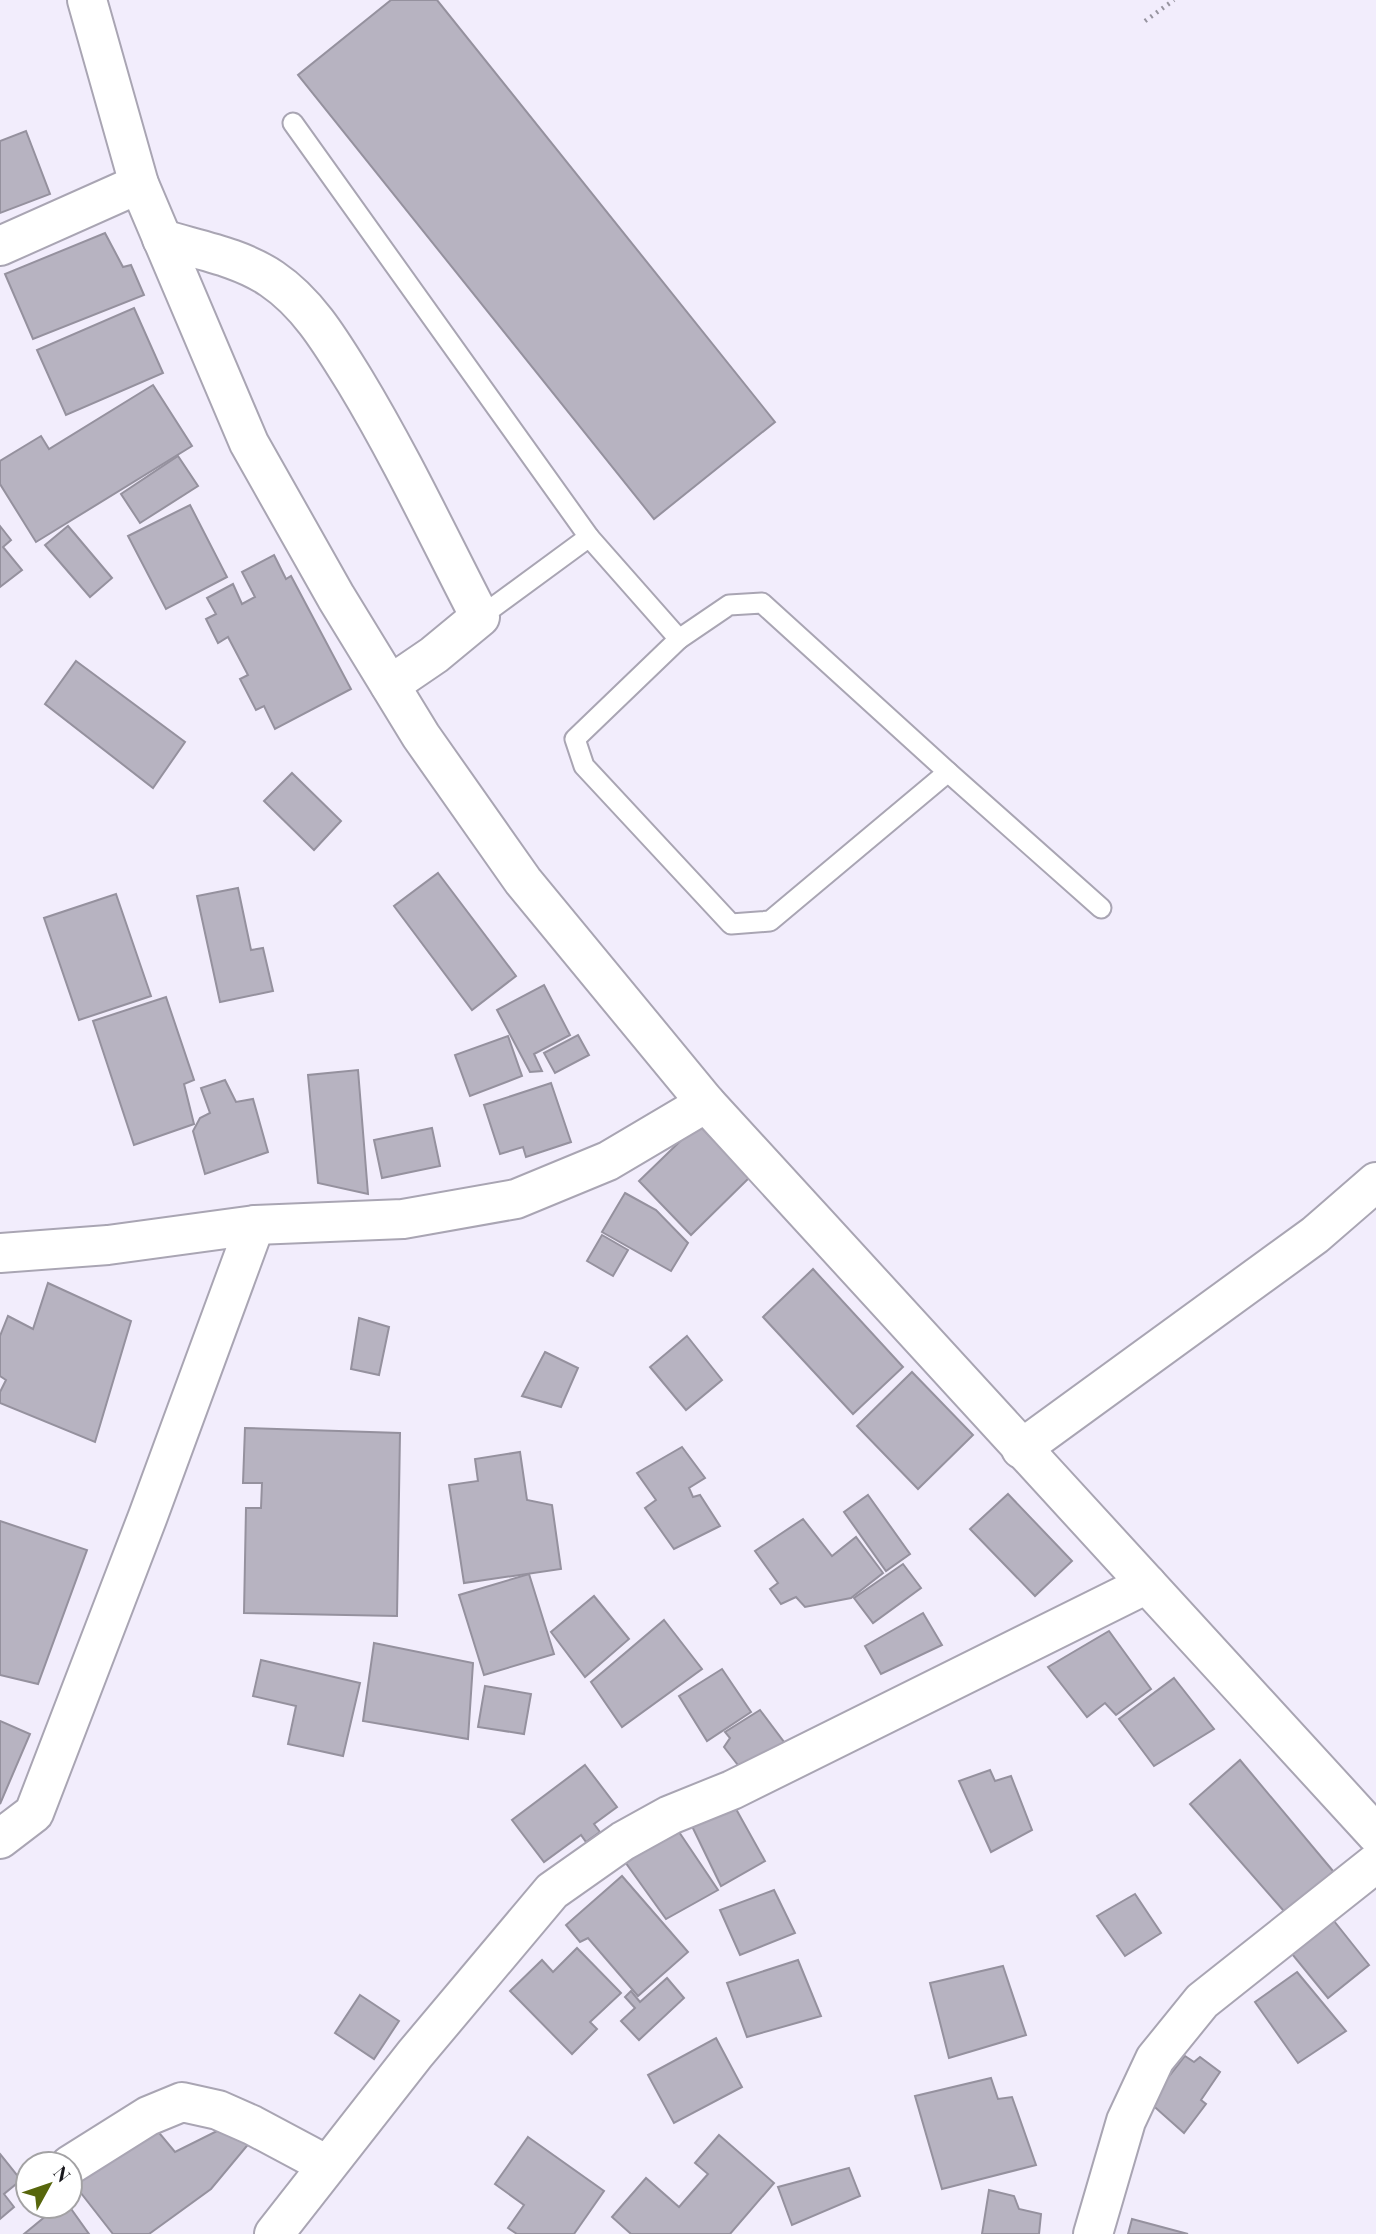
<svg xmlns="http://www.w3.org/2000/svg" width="1376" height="2234" font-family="'Playfair Display',serif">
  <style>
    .building { fill: #b7b3c1; stroke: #95919e; stroke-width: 2 }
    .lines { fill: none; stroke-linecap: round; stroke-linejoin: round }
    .service-casing { stroke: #a9a5b3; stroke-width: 23 }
    .minor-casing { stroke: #a9a5b3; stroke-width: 42 }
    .tertiary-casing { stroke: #a9a5b3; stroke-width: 42 }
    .path { stroke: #97949f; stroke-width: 4.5; stroke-dasharray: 2 5; stroke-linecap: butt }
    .service { stroke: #fff; stroke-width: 19 }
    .minor { stroke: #fff; stroke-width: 38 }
    .tertiary { stroke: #fff; stroke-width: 38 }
  </style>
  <rect width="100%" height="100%" fill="#f2edfc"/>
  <g class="building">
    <polygon points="391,0 437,0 775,422 654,519 298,75"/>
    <polygon points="26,131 50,194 0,213 0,141"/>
    <polygon points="105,233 123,267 131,265 144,295 33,339 5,274"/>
    <polygon points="134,308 163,373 66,415 37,350"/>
    <polygon points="153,385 192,446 36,542 0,484 0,461 41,436 49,449"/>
    <polygon points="178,456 198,486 140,523 121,494"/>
    <polygon points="190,505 227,577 166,609 128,536"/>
    <polygon points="0,526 11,540 3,547 22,570 0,587"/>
    <polygon points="68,526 112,578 90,597 45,545"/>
    <polygon points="274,555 286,579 291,576 351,689 275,729 264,706 256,710 240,679 248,675 228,637 218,643 206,619 216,614 207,598 233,584 242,604 255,597 242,572"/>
    <polygon points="76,661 185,742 153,788 45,704"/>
    <polygon points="292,773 341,821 314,850 264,801"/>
    <polygon points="438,873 516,976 472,1010 394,906"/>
    <polygon points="238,888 251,950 263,948 273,991 220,1002 197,896"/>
    <polygon points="116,894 151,996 79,1020 44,918"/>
    <polygon points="544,985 570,1035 534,1054 542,1071 530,1072 497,1010"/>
    <polygon points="166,997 194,1080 184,1084 194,1124 134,1145 93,1021"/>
    <polygon points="578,1035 589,1055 555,1073 544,1053"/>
    <polygon points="508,1036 522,1076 470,1096 455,1055"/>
    <polygon points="358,1070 368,1194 318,1183 308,1075"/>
    <polygon points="225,1080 236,1102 253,1099 268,1152 205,1174 193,1131 200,1118 210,1113 201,1088"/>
    <polygon points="551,1083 571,1142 526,1157 523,1147 500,1154 484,1105"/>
    <polygon points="698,1124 750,1177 691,1235 639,1181"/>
    <polygon points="432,1128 440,1166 382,1178 374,1140"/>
    <polygon points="625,1193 656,1210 688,1243 671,1271 602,1232"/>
    <polygon points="602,1235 628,1250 613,1276 587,1261"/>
    <polygon points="813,1269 903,1367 853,1414 763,1317"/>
    <polygon points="48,1283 131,1321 95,1442 0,1403 0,1392 6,1380 0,1376 0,1336 8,1316 33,1329"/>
    <polygon points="359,1318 389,1327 379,1375 351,1369"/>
    <polygon points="687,1336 722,1380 686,1410 650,1367"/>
    <polygon points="545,1352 578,1368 561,1407 522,1396"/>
    <polygon points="912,1372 973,1435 918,1489 857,1426"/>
    <polygon points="245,1428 400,1433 397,1616 244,1613 246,1508 261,1508 262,1483 243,1483"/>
    <polygon points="682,1447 705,1478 689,1488 693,1497 700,1495 720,1526 674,1549 645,1508 656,1500 637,1473"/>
    <polygon points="520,1452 527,1500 552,1505 561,1569 464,1583 449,1485 478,1481 475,1459"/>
    <polygon points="1008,1494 1072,1561 1035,1596 970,1529"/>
    <polygon points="868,1495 910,1554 886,1571 844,1512"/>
    <polygon points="803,1519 832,1556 856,1537 883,1573 851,1598 805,1607 796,1597 781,1604 770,1589 778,1583 755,1551"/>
    <polygon points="0,1521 87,1550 38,1684 0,1675"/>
    <polygon points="903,1564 921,1588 873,1623 854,1598"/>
    <polygon points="529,1574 554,1654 484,1675 459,1595"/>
    <polygon points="594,1596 629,1639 585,1677 551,1632"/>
    <polygon points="923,1613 942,1645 881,1674 865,1646"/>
    <polygon points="664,1620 702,1669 622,1727 591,1682"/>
    <polygon points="1109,1631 1151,1689 1116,1715 1105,1703 1087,1717 1048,1667"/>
    <polygon points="374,1643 473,1663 468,1739 363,1721"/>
    <polygon points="261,1660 360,1683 343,1756 288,1744 296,1706 253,1696"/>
    <polygon points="722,1669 751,1712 707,1741 679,1696"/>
    <polygon points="1174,1678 1214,1729 1154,1766 1119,1719"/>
    <polygon points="485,1686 531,1694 524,1734 478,1727"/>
    <polygon points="760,1710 787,1746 741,1769 724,1747 730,1738 725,1732"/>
    <polygon points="0,1721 30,1734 0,1804"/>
    <polygon points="1240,1760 1338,1877 1290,1918 1190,1804"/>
    <polygon points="585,1765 617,1807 594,1824 600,1832 586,1842 581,1835 544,1862 512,1820"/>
    <polygon points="990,1770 995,1781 1011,1776 1032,1830 991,1852 959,1781"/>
    <polygon points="731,1800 765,1861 721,1886 688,1818"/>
    <polygon points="677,1829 718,1890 666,1919 623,1859"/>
    <polygon points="622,1876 688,1952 638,1996 588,1938 580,1942 566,1925"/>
    <polygon points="774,1890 795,1933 740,1955 720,1910"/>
    <polygon points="1135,1894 1161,1933 1125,1956 1097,1916"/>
    <polygon points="1334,1921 1369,1965 1328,1998 1292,1954"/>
    <polygon points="577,1948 621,1993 590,2022 597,2029 572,2054 510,1991 542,1960 553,1972"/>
    <polygon points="798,1960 821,2016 747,2037 727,1983"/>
    <polygon points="1003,1966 1026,2035 949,2058 930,1983"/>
    <polygon points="1297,1972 1346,2031 1298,2063 1255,2002"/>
    <polygon points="667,1978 684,1998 639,2040 621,2021 635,2008 625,1997 631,1991 640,2002"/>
    <polygon points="360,1995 399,2021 374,2059 335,2033"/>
    <polygon points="716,2038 742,2087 674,2123 648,2075"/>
    <polygon points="1185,2056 1194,2062 1200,2057 1220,2072 1201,2100 1206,2104 1184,2133 1149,2102"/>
    <polygon points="991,2078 998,2099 1012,2097 1036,2165 942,2189 915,2096"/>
    <polygon points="235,2122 251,2141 211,2189 149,2234 113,2234 70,2179 151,2123 175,2152"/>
    <polygon points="719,2135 774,2183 730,2234 631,2234 612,2217 646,2178 679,2207 708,2174 695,2163"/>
    <polygon points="528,2137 604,2191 574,2234 517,2234 508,2228 524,2205 495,2184"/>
    <polygon points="0,2154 21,2180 4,2194 14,2207 0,2219"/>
    <polygon points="849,2168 860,2196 792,2225 778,2187"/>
    <polygon points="989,2190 1014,2196 1019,2209 1041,2214 1039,2234 982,2234"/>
    <polygon points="58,2206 69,2206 89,2234 24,2234"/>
    <polygon points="1132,2219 1188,2234 1128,2234"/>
  </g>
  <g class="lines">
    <defs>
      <g id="service">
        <polyline points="293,123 589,537"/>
        <polyline points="480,617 589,537 679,639 729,605 762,603 948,772 1101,908"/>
        <polyline points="679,639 575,739 584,766 731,924 770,921 948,772"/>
      </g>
      <g id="minor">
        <path d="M 162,239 C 198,250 240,257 272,279 C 309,304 332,344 355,381 C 401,457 439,538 480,617 L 434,655 L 390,685"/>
        <polyline points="0,246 139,184"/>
        <polyline points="0,1253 108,1245 255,1225 403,1219 516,1199 608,1161 706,1103"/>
        <polyline points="1021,1449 1315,1235 1376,1182"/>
        <polyline points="0,1839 34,1813 148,1516 255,1225"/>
        <polyline points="70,2165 148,2116 182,2102 218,2110 252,2125 327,2165"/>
        <polyline points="274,2234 415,2054 552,1891 623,1841 670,1815 732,1790 1147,1584"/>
        <polyline points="1093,2234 1126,2121 1155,2059 1202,2001 1376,1863"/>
      </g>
      <polyline id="tertiary" points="87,0 139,184 249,443 336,597 421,736 523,881 706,1103 1376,1834"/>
    </defs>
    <use href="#service" class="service-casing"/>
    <use href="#minor" class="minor-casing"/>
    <use href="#tertiary" class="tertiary-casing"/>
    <polyline class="path" points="1145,21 1174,0"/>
    <use href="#service" class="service"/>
    <use href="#minor" class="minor"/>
    <use href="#tertiary" class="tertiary"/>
  </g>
  <g transform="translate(49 2185) rotate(50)"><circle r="33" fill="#ffffff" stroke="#a3a2a4" stroke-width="2"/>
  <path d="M0-5L12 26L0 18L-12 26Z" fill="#57660c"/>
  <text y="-10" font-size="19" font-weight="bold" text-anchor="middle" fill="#18171c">N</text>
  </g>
</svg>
